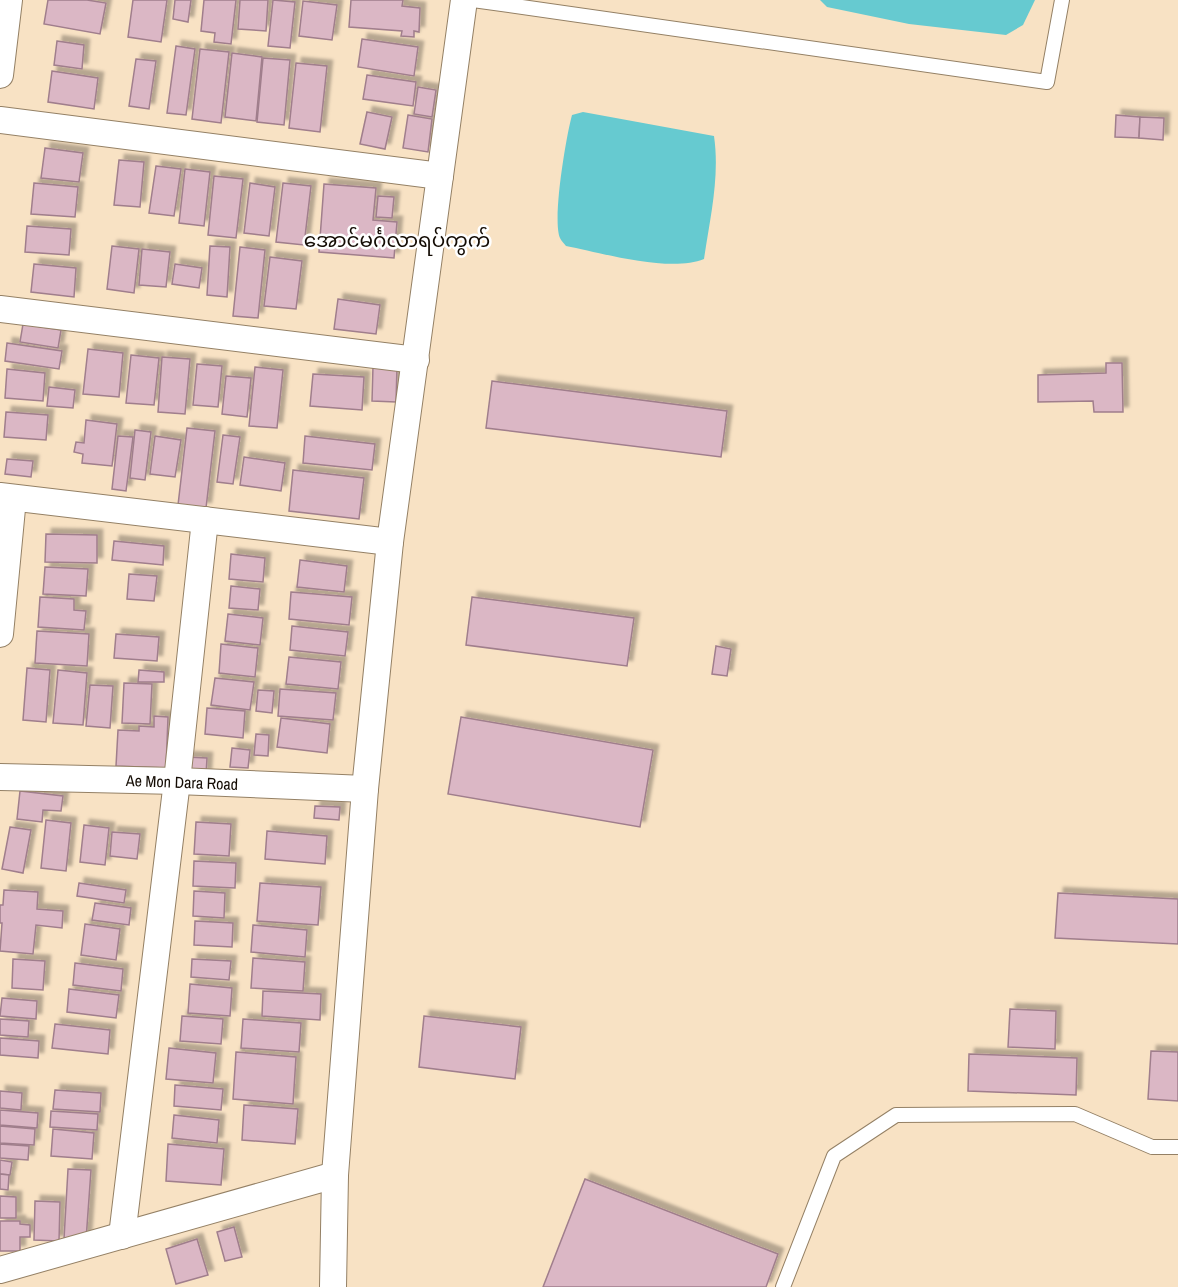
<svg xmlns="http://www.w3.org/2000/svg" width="1178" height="1287" font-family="'Archivo Narrow','Noto Sans Myanmar',sans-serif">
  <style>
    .water { fill: #66cad0 }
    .building { fill: #dbb7c5; stroke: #a07e8c; stroke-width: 1.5; filter: url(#shadow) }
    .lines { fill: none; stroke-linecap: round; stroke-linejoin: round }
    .service-casing { stroke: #948065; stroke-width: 16 }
    .minor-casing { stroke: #948065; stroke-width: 28 }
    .service { stroke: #fff; stroke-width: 14 }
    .minor { stroke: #fff; stroke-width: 26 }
    .labels { text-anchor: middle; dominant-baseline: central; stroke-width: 5; stroke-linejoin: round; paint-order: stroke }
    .street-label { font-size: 16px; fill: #130b03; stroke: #fff }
    .quarter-label { font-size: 20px; fill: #130b03; stroke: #fff }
  </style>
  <defs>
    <filter id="shadow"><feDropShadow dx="5.5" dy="-5.5" stdDeviation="1.5" flood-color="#0004"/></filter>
  </defs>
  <rect width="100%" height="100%" fill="#f8e2c4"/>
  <g class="water">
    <polygon points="820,0 1035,0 1023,25 1006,35 909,24 827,7"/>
    <path d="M 583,112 L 714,136 C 720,177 710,218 704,259 C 670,273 602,253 566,246 C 564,243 561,241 560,238 C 552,220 566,137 572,115 Z"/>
  </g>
  <g class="building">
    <polygon points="48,0 87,0 106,3 100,34 44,24"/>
    <polygon points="133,0 167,0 161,42 128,37"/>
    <polygon points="175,0 191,0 188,22 173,19"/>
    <polygon points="204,0 236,0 231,44 214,42 215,33 201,31"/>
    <polygon points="240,0 268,0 266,31 238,29"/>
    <polygon points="273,0 295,2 290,48 268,46"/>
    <polygon points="351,0 403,0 402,6 420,8 419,32 414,31 414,37 401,36 402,31 349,27"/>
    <polygon points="303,1 337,5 332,40 299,36"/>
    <polygon points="362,39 418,47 414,76 358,67"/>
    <polygon points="57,41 84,45 82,69 54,65"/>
    <polygon points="176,46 195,49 186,115 167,113"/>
    <polygon points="200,49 229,52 221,123 192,119"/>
    <polygon points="232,53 262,57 256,121 225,117"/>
    <polygon points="263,58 290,60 284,125 257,122"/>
    <polygon points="136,59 156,61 149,109 129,106"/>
    <polygon points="296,63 327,66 320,132 289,128"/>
    <polygon points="52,71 98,78 94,109 48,102"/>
    <polygon points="367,75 416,82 413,106 363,99"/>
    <polygon points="418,87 436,90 432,117 414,114"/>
    <polygon points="367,112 392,117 385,149 360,144"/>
    <polygon points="408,115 432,119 428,152 403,148"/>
    <polygon points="1116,115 1140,117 1139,138 1115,137"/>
    <polygon points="1140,117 1164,118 1163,140 1139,138"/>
    <polygon points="45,148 83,153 79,182 41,178"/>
    <polygon points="119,160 144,162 140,207 114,205"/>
    <polygon points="156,166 181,169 174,216 149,213"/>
    <polygon points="185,169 210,172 204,226 179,223"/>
    <polygon points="214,176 243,179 236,238 208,235"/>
    <polygon points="34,183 78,187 75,217 31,214"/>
    <polygon points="250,183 275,187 269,236 244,233"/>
    <polygon points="283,183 311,186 304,245 276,242"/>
    <polygon points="324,184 376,188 373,220 397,222 394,258 319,252"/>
    <polygon points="378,196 394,197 392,218 376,217"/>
    <polygon points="27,226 71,229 69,255 25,252"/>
    <polygon points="112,246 139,249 134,293 107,289"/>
    <polygon points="210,246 230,247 227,297 207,295"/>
    <polygon points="240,247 265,250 258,318 233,316"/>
    <polygon points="142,249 170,252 166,287 139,285"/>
    <polygon points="270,257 302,261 296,309 264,306"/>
    <polygon points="34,264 76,268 74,297 31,292"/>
    <polygon points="175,264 202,268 199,288 172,284"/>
    <polygon points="338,299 380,305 376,334 334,329"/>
    <polygon points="23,324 61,330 58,348 20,342"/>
    <polygon points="7,343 62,351 59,369 5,361"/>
    <polygon points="88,349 123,353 119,397 83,394"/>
    <polygon points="131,355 159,358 154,405 126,403"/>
    <polygon points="162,357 190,359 185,414 158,412"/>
    <polygon points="1106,363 1122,363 1123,412 1094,412 1093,401 1038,402 1038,375 1106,373"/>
    <polygon points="197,364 222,366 218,407 193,405"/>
    <polygon points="373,366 397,367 396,402 372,401"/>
    <polygon points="255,367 283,370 277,428 249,426"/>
    <polygon points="7,369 45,373 43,401 5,398"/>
    <polygon points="313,374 364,377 362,410 310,406"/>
    <polygon points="226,376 251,378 247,417 222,414"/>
    <polygon points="492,381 727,411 721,457 486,428"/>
    <polygon points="49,387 75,390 73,408 47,406"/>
    <polygon points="6,412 48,415 46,440 4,437"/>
    <polygon points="86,420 117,424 112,466 82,463 83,454 74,452 76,442 84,443"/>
    <polygon points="187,428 215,431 206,508 178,505"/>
    <polygon points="135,430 151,432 145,480 130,478"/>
    <polygon points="223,435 240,437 233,484 217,482"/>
    <polygon points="118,436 133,437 126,491 112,489"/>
    <polygon points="155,436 181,440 175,477 150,474"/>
    <polygon points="305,436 375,444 372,470 303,463"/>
    <polygon points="244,457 285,463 281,491 240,485"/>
    <polygon points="7,459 33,461 31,477 5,474"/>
    <polygon points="293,470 364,478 359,519 289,511"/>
    <polygon points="46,534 97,535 97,563 45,562"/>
    <polygon points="114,541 164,546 163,565 112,560"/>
    <polygon points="231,554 265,558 263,582 229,579"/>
    <polygon points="300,560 347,566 344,592 297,587"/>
    <polygon points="45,567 88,569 86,596 43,594"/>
    <polygon points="129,574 157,576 154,601 127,599"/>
    <polygon points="231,586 260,589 258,610 229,608"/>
    <polygon points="291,592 352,597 349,625 289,619"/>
    <polygon points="40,597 74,599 74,610 86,611 84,630 38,627"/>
    <polygon points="472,597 634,618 627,666 466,645"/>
    <polygon points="228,614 263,618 260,645 225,641"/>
    <polygon points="292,626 348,632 345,656 290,650"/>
    <polygon points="37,631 89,634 87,666 35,663"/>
    <polygon points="116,634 159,637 157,661 114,658"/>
    <polygon points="221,644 258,648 255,677 219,673"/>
    <polygon points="716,646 731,649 727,676 712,674"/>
    <polygon points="289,657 341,662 338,689 286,684"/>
    <polygon points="27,668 50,670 46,722 23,720"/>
    <polygon points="58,670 87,673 83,725 53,723"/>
    <polygon points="139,670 164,672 164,682 138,682"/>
    <polygon points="215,678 254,682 250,710 211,705"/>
    <polygon points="124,683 152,684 150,724 122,723"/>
    <polygon points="90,685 113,686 110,728 86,726"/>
    <polygon points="280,689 336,693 333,720 278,716"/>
    <polygon points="258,690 274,691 272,713 256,711"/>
    <polygon points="207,708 245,711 243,738 205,734"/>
    <polygon points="154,716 168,717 166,768 116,766 118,730 139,731 139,726 154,727"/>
    <polygon points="461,717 653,750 640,827 448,794"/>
    <polygon points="281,718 330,724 327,753 277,747"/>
    <polygon points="256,734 269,735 268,756 254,755"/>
    <polygon points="232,748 250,750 248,768 230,767"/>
    <polygon points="186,757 207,758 206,775 185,774"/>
    <polygon points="20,791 63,796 61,811 43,810 42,822 17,819"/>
    <polygon points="315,806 340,807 339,820 314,818"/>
    <polygon points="46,820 71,823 66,871 41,868"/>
    <polygon points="196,822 231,824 229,856 194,854"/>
    <polygon points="84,825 109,828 105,865 80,862"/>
    <polygon points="10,827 31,830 23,873 2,869"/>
    <polygon points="267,831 327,836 325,864 265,859"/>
    <polygon points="112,832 140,834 137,859 110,856"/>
    <polygon points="194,861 236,863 235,888 193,886"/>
    <polygon points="79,883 126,890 124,903 77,896"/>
    <polygon points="260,883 321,887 318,925 257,921"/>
    <polygon points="4,890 38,892 37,909 63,911 62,928 36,925 33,954 0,951 2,923 0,923 0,905 3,905"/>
    <polygon points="194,891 225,893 224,918 193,916"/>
    <polygon points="1058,893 1178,899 1178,944 1055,938"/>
    <polygon points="95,903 131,908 129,925 92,920"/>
    <polygon points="195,921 233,923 232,947 194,945"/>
    <polygon points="85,924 120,929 116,960 81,955"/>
    <polygon points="253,925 307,930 305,957 251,952"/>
    <polygon points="253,958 305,962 303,991 251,988"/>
    <polygon points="13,959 45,961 43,990 12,988"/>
    <polygon points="192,959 231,961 229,980 191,977"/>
    <polygon points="75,963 123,969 121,991 73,985"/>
    <polygon points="190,984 232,988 230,1016 188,1013"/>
    <polygon points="69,989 119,995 116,1018 67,1012"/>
    <polygon points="263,991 321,994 320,1020 262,1016"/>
    <polygon points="2,998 37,1001 36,1019 0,1016"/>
    <polygon points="1010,1009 1056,1011 1055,1049 1008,1047"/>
    <polygon points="182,1016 223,1019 221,1044 180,1041"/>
    <polygon points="424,1016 521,1027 515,1079 419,1067"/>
    <polygon points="0,1019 29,1021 28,1037 0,1035"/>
    <polygon points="243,1019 301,1023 299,1052 241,1048"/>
    <polygon points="55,1024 110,1030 108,1054 52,1048"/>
    <polygon points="0,1038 39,1041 38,1058 0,1055"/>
    <polygon points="169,1048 216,1053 213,1083 166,1079"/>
    <polygon points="1151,1051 1178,1052 1178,1101 1148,1099"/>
    <polygon points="236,1052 296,1057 293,1104 233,1099"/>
    <polygon points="969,1054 1077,1058 1076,1095 968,1091"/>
    <polygon points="175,1085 223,1089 221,1110 174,1106"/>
    <polygon points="55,1090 101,1093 100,1112 53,1109"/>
    <polygon points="0,1091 22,1093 21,1110 0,1108"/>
    <polygon points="244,1105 298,1109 295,1144 242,1140"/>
    <polygon points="0,1110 38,1113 37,1128 0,1125"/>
    <polygon points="51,1111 98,1114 97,1130 50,1127"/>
    <polygon points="174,1115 219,1120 217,1143 172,1138"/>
    <polygon points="0,1126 35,1129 34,1145 0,1143"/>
    <polygon points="53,1129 94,1133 92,1159 51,1156"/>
    <polygon points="0,1144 29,1146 28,1160 0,1158"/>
    <polygon points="168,1144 224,1149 221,1185 166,1181"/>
    <polygon points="0,1160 12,1162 10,1175 0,1174"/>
    <polygon points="68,1169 91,1170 86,1240 64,1239"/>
    <polygon points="0,1174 9,1175 8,1190 0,1189"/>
    <polygon points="585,1179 778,1254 766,1287 543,1287"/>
    <polygon points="0,1196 16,1197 16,1218 0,1218"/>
    <polygon points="35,1201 60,1202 59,1241 34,1240"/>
    <polygon points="0,1221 20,1221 20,1224 30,1225 30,1237 20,1237 20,1251 0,1251"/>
    <polygon points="234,1227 242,1257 225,1261 217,1232"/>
    <polygon points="197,1239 208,1275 176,1284 166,1249"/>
  </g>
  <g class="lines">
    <defs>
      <g id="service">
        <polyline points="473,0 1047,82 1062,0"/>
        <polyline points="783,1287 834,1156 896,1115 1075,1114 1152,1147 1178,1147"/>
      </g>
      <g id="minor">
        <polyline points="0,75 9,0"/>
        <polyline points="0,120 440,176"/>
        <polyline points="0,309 416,360"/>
        <polyline points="0,496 390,542"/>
        <polyline points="0,634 13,498"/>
        <polyline points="0,777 177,781 365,789"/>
        <polyline points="122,1236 177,781 205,520"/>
        <polyline points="0,1270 335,1175"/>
        <polyline points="333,1287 335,1175 365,789 390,542 464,0"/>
      </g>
    </defs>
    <use href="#service" class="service-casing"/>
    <use href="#minor" class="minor-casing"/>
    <use href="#service" class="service"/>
    <use href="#minor" class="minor"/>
  </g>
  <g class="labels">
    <g class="street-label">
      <text transform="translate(182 782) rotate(2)">Ae Mon Dara Road</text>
    </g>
    <g class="quarter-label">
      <text x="397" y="239">အောင်မင်္ဂလာရပ်ကွက်</text>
    </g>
  </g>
</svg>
